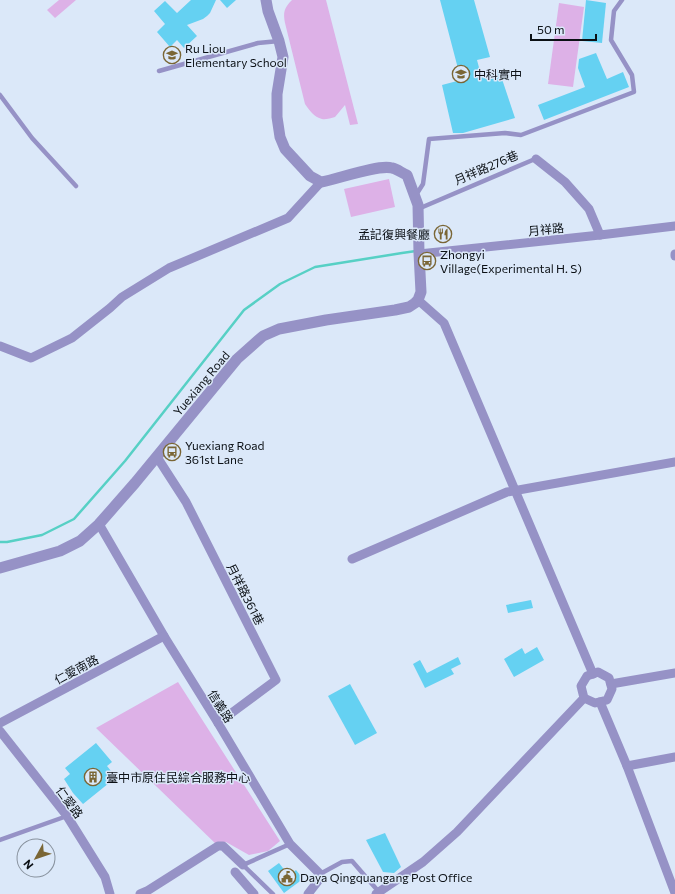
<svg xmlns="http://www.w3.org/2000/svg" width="675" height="894" font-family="Commissioner,'Noto Sans TC',sans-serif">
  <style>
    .green { fill: #ddb1e7 }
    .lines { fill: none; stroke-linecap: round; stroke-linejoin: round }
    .stream { stroke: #57d0c5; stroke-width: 2.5 }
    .building { fill: #65d1f2 }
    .service { stroke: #9692c6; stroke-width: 4.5 }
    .minor { stroke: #9692c6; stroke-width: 9 }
    .tertiary { stroke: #9692c6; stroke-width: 11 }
    .labels { text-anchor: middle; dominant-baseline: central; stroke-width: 3; stroke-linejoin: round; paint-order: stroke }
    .poi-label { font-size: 12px; fill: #0b1015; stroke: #dbe8f9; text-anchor: start }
    .street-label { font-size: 12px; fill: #0b1015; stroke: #dbe8f9 }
  </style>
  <rect width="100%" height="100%" fill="#dbe8f9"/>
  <g class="green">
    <polygon points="59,0 76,0 55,18 47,10"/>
    <path d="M 292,0 L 326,0 L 358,124 L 350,125 L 345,105 L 335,117 C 331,118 325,120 322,119 C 314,117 309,110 305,104 L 285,23 C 283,12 284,8 292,0 Z"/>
    <polygon points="559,3 584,7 573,87 548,84"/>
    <polygon points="389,179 395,207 351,217 344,189"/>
    <polygon points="178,682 280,841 268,851 249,855 226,842 218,846 96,728"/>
  </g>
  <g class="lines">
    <polyline class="stream" points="0,542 7,542 42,535 74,519 125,461 244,310 280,284 315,267 402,253 416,251"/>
  </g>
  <g class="building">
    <polygon points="191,0 216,0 210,13 207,16 203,19 187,25 197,36 184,48 177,40 170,47 157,32 165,24 154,11 165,1 177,13"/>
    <polygon points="220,0 236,0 227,8"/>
    <polygon points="440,0 474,0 490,57 477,60 481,75 499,70 515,118 463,133 453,133 442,85 461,80"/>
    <polygon points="586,0 606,3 602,43 582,41"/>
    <polygon points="596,53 607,79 623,72 629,87 544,120 538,105 585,87 578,68 579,59"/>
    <polygon points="531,600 533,608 508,613 506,605"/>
    <polygon points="537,647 544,660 514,677 504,659 522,648 525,654"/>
    <polygon points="458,657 461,664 451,669 454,674 425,688 413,664 420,660 427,673"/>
    <polygon points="350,684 377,733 355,745 328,696"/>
    <polygon points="96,743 112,762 107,766 115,776 113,778 114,779 83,804 73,793 64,779 70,774 65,768"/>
    <polygon points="385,833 401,867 394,873 383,872 366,840"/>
    <polygon points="279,863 289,876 296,870 303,879 284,893 268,871"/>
  </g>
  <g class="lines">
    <g class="service">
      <polyline points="159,71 258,43 279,41"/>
      <polyline points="0,95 32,138 76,186"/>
      <polyline points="416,195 423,184 429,139 505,133 521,135 634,92 632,75 611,40 614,11 622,0"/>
      <polyline points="418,209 535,159 536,159"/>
      <polyline points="0,840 67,816"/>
      <polyline points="320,874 342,862 352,861 379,892"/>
      <polyline points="273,894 243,865 290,844"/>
    </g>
    <g class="minor">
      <polyline points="536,159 565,182 589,209 600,235"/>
      <polyline points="419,254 600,235 675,226"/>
      <polyline points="675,254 675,256"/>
      <polyline points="418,300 444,323 593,674"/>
      <polyline points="0,346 31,358 72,338 110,308 122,297 169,268 288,218 321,182"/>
      <polyline points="157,457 186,502 276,680 218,723"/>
      <polyline points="99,524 164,636 218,723 290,844 320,874 318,881 308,894"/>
      <polyline points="352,559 507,492 675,462"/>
      <polygon points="598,672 609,678 612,689 607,700 595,703 584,698 581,686 587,676"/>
      <polyline points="611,684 675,673"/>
      <polyline points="600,702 627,766 675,893"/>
      <polyline points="0,723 164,636"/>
      <polyline points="0,731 67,816 105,877 110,894"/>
      <polyline points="627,766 675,757"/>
      <polyline points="235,872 254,894"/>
      <polyline points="140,894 147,891 218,846 223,846 243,865"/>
      <polyline points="376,894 423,862 457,832 584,698"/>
    </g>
    <path class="tertiary" d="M 0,568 L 60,551 L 80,541 L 99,524 L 135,483 L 237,359 L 263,336 L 279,329 L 326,320 L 395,310 L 409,307 L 415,303 L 418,300 L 421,292 L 419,253 L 418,205 L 407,175 C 402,173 397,169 392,168 C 378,164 338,179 321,182 L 310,176 L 285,149 L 280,137 L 277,117 L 277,94 L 283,57 L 279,41 L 268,11 L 266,0"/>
  </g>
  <defs>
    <symbol id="school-ring" viewBox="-11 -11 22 22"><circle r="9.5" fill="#dbe8f9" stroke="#7a6635" stroke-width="1.5"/><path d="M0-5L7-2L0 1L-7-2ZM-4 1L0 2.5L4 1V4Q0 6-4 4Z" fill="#7a6635"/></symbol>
    <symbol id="restaurant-ring" viewBox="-11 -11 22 22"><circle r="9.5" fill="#dbe8f9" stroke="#7a6635" stroke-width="1.5"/><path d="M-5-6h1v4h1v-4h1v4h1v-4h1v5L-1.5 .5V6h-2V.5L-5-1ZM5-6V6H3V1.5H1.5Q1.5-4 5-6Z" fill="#7a6635"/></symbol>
    <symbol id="bus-ring" viewBox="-11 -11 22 22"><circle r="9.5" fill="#dbe8f9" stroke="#7a6635" stroke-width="1.5"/><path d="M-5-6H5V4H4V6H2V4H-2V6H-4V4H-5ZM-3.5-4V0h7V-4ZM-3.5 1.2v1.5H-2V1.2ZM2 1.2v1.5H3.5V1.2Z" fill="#7a6635"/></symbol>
    <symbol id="building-ring" viewBox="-11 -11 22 22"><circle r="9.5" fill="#dbe8f9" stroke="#7a6635" stroke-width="1.5"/><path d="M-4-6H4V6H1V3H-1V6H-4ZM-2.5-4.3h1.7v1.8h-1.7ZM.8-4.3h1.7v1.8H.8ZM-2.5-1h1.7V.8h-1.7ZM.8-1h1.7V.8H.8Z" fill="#7a6635"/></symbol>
    <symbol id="civic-ring" viewBox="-11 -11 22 22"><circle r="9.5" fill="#dbe8f9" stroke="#7a6635" stroke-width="1.5"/><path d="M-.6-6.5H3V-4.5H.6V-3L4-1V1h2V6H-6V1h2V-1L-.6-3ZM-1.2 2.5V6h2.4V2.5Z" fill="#7a6635"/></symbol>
  </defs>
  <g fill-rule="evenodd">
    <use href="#school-ring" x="162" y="45" width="20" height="20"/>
    <use href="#school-ring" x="451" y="64" width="20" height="20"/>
    <use href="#restaurant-ring" x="433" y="224" width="20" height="20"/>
    <use href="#bus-ring" x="417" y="251" width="20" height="20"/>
    <use href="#bus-ring" x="162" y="442" width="20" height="20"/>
    <use href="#building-ring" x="83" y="767" width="20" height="20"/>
    <use href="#civic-ring" x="277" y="867" width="20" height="20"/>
  </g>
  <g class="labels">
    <g class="poi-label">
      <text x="185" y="48">Ru Liou<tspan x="185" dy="14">Elementary School</tspan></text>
      <text x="474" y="74">中科實中</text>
      <text x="430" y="234" text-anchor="end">孟記復興餐廳</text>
      <text x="440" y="254">Zhongyi<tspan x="440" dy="14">Village(Experimental H. S)</tspan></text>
      <text x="185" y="445">Yuexiang Road<tspan x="185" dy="14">361st Lane</tspan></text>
      <text x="106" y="777">臺中市原住民綜合服務中心</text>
      <text x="300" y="877">Daya Qingquangang Post Office</text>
    </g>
    <g class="street-label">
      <text transform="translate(486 167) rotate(-23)">月祥路276巷</text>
      <text transform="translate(546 229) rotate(-6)">月祥路</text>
      <text transform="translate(201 383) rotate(-50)">Yuexiang Road</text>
      <text transform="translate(246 594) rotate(63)">月祥路361巷</text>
      <text transform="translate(76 669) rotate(-28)">仁愛南路</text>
      <text transform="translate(221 706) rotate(58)">信義路</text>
      <text transform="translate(70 802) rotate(54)">仁愛路</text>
    </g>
  </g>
  <g transform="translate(36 858) rotate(230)"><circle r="19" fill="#dbe8f9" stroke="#88929e"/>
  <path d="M0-3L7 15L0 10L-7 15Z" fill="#7a6635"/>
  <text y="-6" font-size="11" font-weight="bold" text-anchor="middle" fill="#0b1015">N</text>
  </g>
  <path d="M531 34v6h65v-6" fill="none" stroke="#0b1015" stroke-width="2"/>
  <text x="537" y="34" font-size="12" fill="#0b1015" stroke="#dbe8f9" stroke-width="3" paint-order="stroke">50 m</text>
</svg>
